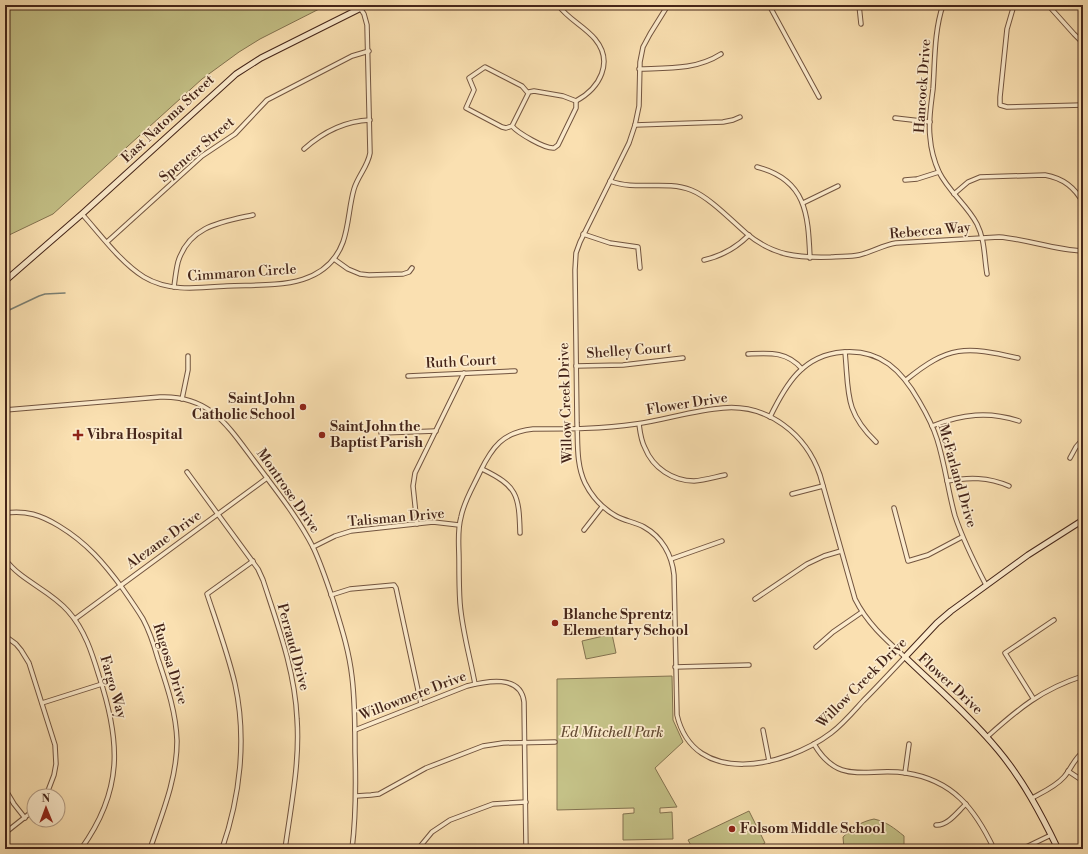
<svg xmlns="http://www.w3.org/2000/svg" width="1088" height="854" font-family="'Libre Bodoni',serif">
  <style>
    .green { fill: #c4c187; stroke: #847350 }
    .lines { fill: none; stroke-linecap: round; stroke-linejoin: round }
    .stream { stroke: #7b8074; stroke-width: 1.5 }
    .street-casing { stroke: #72543f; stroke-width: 5.5 }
    .secondary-casing { stroke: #452519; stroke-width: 7 }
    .street { stroke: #fcebcc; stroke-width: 3.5 }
    .secondary { stroke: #fcebcc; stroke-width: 5 }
    .poi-dot { fill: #8f2418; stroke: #fcebcc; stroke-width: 1.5 }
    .labels { text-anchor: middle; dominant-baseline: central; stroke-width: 3.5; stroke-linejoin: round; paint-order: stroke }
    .street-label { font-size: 14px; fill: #452519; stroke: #fcebcc }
    .poi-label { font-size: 14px; font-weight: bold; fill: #452519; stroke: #fcebcc; text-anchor: start }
    .park-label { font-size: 14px; font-style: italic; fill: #654c34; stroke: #fcebcc }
  </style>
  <rect width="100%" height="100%" fill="#fae0b1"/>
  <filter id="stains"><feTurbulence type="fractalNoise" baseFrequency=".005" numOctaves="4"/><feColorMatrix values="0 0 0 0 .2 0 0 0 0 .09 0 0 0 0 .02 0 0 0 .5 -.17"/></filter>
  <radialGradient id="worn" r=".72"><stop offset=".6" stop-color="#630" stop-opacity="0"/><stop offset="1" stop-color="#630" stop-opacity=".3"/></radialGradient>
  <g class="green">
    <polygon points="5,5 327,5 260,39 239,52 202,79 53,214 5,237"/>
    <polygon points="612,634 616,653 586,659 582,641"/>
    <polygon points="672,676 673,720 683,742 655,768 677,807 660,808 660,813 672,812 673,839 623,840 623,814 634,813 634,808 557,810 557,679"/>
    <polygon points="749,811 765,843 754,849 693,849 688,840"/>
    <path d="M 874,819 C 887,822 894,828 904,836 L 904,849 L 844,849 L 843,837 C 854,827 860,822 874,819 Z"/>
  </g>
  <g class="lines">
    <polyline class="stream" points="5,312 39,296 45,294 65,293"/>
    <defs>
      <g id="street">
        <polyline points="769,5 819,97"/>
        <polyline points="859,5 861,24"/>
        <path d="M 943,5 C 934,31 935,61 933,89 C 931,105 928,122 930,137 C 931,150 934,161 939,172 C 949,192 967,205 977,224 C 985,240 984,256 987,274"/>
        <polyline points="1014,5 1007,29 1000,97 1000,105 1007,107 1083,105"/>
        <polyline points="1048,5 1074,34 1083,43"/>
        <path d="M 639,69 C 668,68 696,70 721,54"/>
        <path d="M 528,93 L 522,86 L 485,67 L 469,78 L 474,90 L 466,108 L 502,127 L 506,128 L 512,126 L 529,92 L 534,91 L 563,96 L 576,101 C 600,88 614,62 595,39 C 584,26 568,19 558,5"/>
        <polyline points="895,118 930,122"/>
        <polyline points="635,125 723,122 733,120 740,117"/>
        <path d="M 512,126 C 518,133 545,149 554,148 L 558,145 L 576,108 L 576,101"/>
        <path d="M 304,149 C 323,132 344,121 370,120"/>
        <path d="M 757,167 C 807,180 808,215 810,258"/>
        <polyline points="905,180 917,179 939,172"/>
        <path d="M 610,181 C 636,191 665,180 691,190 C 709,197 731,220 746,233 C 773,256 798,258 831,257 C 840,256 850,257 859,255 C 872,252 883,245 896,243 L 999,237 C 1027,239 1054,250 1083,251"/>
        <path d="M 954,194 L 968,182 L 980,177 L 1045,175 C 1062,178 1075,187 1083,203"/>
        <polyline points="803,203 838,186"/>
        <path d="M 82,214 C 100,234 121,263 144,277 C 169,292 198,288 227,286 C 269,284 325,291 343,242 C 349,225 349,206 354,189 C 358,176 368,166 370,153 L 367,25 L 364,14 L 360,8"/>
        <polyline points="583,234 610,243 638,247 640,268"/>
        <polyline points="107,242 202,156 235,134 267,100 352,56 369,51"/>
        <polyline points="334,259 348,269 360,274 369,275 403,274 409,272 412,268"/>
        <path d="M 704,260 C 722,256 736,248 749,235"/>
        <path d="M 174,287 C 175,279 176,270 178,262 C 189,226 221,222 253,215"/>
        <path d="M 845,352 C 849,393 844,411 876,442"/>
        <path d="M 748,354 C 769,353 787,351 802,369"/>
        <polyline points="576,366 623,365 683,358"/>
        <polyline points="408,376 515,371"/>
        <path d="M 906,380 C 949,345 965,346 1018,358"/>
        <polyline points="182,399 188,370 188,356"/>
        <path d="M 5,410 L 160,397 C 210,395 228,426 255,462 C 275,489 297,516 313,547 C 321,564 327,582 333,600 C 341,626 349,650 352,677 C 355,701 355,727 355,752 C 356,785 356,817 352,849"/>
        <path d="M 770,417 C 786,384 803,355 843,352 C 881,349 902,371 919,401 C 926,413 933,426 937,439 C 945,464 948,491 955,516 C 963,540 974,562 986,585"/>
        <path d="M 639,424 C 640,432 641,441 645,448 C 653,468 673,481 694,481 C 705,480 715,477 725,475"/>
        <path d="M 932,426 C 962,414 989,411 1019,421"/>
        <polyline points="381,433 436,431"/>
        <polyline points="1070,458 1076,447 1083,439"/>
        <path d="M 482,469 C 517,486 519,494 520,533"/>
        <path d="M 187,472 L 258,569 L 263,580 C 278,626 295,671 297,719 C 300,762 291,806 285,849"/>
        <path d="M 947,481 C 969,477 988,477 1009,486"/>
        <polyline points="792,494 823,486"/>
        <polyline points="894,508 908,561 928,555 962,537"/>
        <path d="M 5,513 C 26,510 41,515 59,526 C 87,543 104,563 123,589 C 130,599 137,609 143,619 C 150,632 154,645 158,659 C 167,686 176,712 177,741 C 177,779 162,814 150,849"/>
        <polyline points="417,524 413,486 415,473 464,373"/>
        <polyline points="584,530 602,507"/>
        <polyline points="313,547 335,536 351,531 433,522 459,525"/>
        <path d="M 5,559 C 21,581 50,590 68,611 C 85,630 92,653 99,676 C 121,742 123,791 81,849"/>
        <polyline points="671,559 722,541"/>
        <polyline points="331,595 350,589 394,585 396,588 421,704"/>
        <polyline points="755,599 807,564 824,556 841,551"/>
        <polyline points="75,619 267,478"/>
        <polyline points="5,636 16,644 21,650 29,663 55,745 56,764 54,775 46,796"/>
        <polyline points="816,647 833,632 862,612"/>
        <polyline points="675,667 749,665"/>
        <path d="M 475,684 C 470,657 462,630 460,603 C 459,589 459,574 459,560 C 459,546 457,531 461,517 C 464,501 473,487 480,472 C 492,447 503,432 533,429 C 568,429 602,429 636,424 C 665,420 694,410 723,408 C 768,404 806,434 820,475 L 855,599 C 867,623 885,639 905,657 C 891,672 877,687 863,701 C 853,712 843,724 831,733 C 786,767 694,788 677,715 L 674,575 C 672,555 662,537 644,527 C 635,522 625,521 616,516 C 602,508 592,497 585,483 C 576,464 578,443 577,423 L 575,270 L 576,253 L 580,242 L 629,143 L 635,125 L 639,106 L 640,62 L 643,47 L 650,34 L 668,5"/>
        <polyline points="1033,698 1005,653 1054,620"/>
        <polyline points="42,703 102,684"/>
        <path d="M 355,730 L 467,686 C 486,681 521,674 524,702 L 526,849"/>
        <polyline points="763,730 769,761"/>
        <path d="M 987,737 C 1018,709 1042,689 1083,676"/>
        <path d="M 814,744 C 839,787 867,767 906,773 C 953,780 975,809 994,849"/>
        <polyline points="1068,771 1083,781"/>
        <polyline points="905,773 909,744"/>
        <polyline points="5,789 14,804 25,818"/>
        <polyline points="356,796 371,795 379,794 426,768 483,746 503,743 555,742"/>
        <path d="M 1032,798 C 1043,792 1055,787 1064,777 C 1071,769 1074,759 1083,752"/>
        <path d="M 936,825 C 948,826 958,811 966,804"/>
        <polyline points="5,833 34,810"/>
        <path d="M 222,849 C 240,797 247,739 235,684 C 228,654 217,624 207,594 L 253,561"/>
        <polyline points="418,849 432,832 450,820 493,804 526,802"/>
        <polyline points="1022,849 1051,835"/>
      </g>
      <g id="secondary">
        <polyline points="5,281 82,214 236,74 261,58 367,5"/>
        <path d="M 1058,849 C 1041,814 1023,780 998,750 C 970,716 936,687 905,657 L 937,623 L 951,611 L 1028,555 L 1083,520"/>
      </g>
    </defs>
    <use href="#street" class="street-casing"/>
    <use href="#secondary" class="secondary-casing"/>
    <use href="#street" class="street"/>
    <use href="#secondary" class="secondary"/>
  </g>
  <g class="poi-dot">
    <circle cx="303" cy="407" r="4"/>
    <path d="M76 429h4v4h4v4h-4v4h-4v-4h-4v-4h4z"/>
    <circle cx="322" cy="435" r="4"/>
    <circle cx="555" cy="623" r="4"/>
    <circle cx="732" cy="829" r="4"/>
  </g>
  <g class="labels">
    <g class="street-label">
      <text transform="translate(923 86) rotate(-86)">Hancock Drive</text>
      <text transform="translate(168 119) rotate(-43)">East Natoma Street</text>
      <text transform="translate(197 150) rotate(-40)">Spencer Street</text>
      <text transform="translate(930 231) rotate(-5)">Rebecca Way</text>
      <text transform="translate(242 273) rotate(-4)">Cimmaron Circle</text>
      <text transform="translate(629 351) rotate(-4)">Shelley Court</text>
      <text transform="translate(461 362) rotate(-3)">Ruth Court</text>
      <text transform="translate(566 403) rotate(-92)">Willow Creek Drive</text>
      <text transform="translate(687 404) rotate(-9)">Flower Drive</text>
      <text transform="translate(957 476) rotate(74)">McFarland Drive</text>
      <text transform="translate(288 491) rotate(55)">Montrose Drive</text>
      <text transform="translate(396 518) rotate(-5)">Talisman Drive</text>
      <text transform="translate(164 540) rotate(-36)">Alezane Drive</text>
      <text transform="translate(293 647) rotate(75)">Perraud Drive</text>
      <text transform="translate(170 664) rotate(72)">Rugosa Drive</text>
      <text transform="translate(862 683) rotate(-45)">Willow Creek Drive</text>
      <text transform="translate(950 684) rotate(43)">Flower Drive</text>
      <text transform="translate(113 687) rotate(74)">Fargo Way</text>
      <text transform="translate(413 696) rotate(-21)">Willowmere Drive</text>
    </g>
    <g class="poi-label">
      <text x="295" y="399" text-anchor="end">Saint John<tspan x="295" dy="16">Catholic School</tspan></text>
      <text x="330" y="427">Saint John the<tspan x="330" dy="16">Baptist Parish</tspan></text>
      <text x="87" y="435">Vibra Hospital</text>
      <text x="563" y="615">Blanche Sprentz<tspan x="563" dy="16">Elementary School</tspan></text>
      <text x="740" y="829">Folsom Middle School</text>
    </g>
    <g class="park-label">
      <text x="612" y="733">Ed Mitchell Park</text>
    </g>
  </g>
  <rect width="1088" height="854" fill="none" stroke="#fae0b1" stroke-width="20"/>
  <rect x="6" y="6" width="1076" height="842" fill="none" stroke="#452519" stroke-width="2"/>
  <rect x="10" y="10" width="1068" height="834" fill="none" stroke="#452519"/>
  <g transform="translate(46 808) rotate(359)"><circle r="19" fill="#fcebcc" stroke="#b39c84"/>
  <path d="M0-3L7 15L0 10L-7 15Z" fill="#8f2418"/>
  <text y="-6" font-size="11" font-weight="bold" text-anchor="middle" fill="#452519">N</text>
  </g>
  <rect width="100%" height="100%" filter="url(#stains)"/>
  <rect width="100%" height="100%" fill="url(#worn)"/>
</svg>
